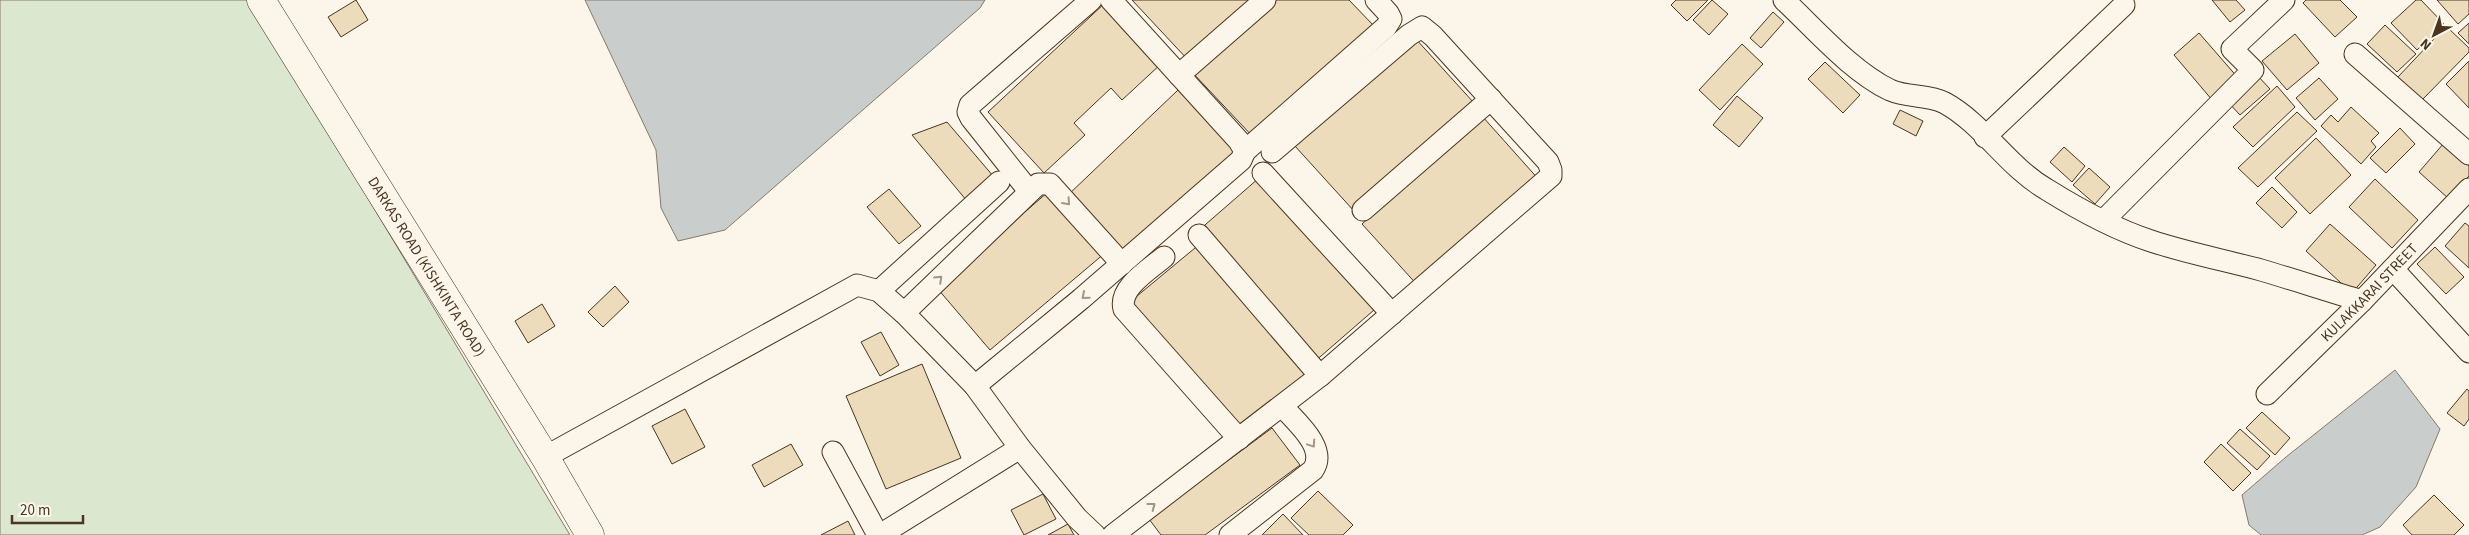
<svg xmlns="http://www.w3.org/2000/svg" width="2469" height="535" font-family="'Source Sans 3',sans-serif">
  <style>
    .green { fill: #dce7d0; stroke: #887966 }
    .water { fill: #c9cecd; stroke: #887966 }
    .building { fill: #ecdcbc; stroke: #4a3520 }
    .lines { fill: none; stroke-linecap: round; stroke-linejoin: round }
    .street-casing { stroke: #4a3520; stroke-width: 23 }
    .secondary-casing { stroke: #4a3520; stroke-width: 29 }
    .street { stroke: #fbf6e9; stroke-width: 21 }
    .secondary { stroke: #fbf6e9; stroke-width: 28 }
    .oneway { stroke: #a29684 }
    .labels { text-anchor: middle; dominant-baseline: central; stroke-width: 4; stroke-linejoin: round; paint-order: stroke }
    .street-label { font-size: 15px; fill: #4a3520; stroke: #fbf6e9 }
  </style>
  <rect width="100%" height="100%" fill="#fbf6e9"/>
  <polygon class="green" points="0,0 249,0 570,535 0,535"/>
  <g class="water">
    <polygon points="585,0 985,0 980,8 725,230 678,241 661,208 656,150"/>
    <polygon points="2395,370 2440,429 2416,487 2380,527 2362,535 2261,535 2249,525 2242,495 2286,457"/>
  </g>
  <g class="building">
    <polygon points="356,0 368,20 341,37 328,17"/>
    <polygon points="1132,0 1254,0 1189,61"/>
    <polygon points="1269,0 1349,0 1375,27 1255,139 1191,71"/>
    <polygon points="1676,0 1708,0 1687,21 1671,5"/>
    <polygon points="1712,0 1728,14 1709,35 1693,20"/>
    <polygon points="2212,0 2236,0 2245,10 2230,22"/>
    <polygon points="2306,0 2340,0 2357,17 2335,37 2303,3"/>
    <polygon points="2416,0 2421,0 2444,24 2417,50 2391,23"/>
    <polygon points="2437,0 2469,0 2469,14 2458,24"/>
    <polygon points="1106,2 1162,63 1122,100 1111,88 1074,123 1085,135 1044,173 988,112"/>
    <polygon points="1773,12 1784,22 1761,48 1750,38"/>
    <polygon points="2469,23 2469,44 2458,33"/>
    <polygon points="2385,25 2416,54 2397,72 2367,44"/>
    <polygon points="2446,26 2469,48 2469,52 2421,101 2397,78"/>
    <polygon points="2199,33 2239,79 2213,101 2174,55"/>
    <polygon points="2295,34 2319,63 2287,90 2262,61"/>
    <polygon points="1415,38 1474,103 1354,211 1294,145"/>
    <polygon points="1742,44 1763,64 1720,110 1699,90"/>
    <polygon points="2469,61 2469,108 2446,84"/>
    <polygon points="1825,62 1860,95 1843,113 1808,79"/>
    <polygon points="2257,75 2270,89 2240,115 2227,101"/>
    <polygon points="2319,78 2338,99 2315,120 2296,98"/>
    <polygon points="2277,86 2295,107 2253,147 2233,127"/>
    <polygon points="1178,90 1239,154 1123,257 1067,196"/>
    <polygon points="1737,96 1763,118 1739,147 1713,125"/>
    <polygon points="2351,107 2379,133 2371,141 2376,147 2361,164 2321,126 2331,115 2338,122"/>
    <polygon points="1900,110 1923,121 1916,136 1893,124"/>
    <polygon points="2297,112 2317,131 2258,187 2238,168"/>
    <polygon points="1482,116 1541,182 1420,288 1362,224"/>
    <polygon points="947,122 994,177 967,201 912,135"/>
    <polygon points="2400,128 2415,144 2386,173 2370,158"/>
    <polygon points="2316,138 2351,175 2310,214 2275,178"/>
    <polygon points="2444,143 2469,166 2469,176 2449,199 2419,172"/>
    <polygon points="2064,147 2085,166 2072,182 2050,162"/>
    <polygon points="2089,168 2110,187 2095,204 2073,185"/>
    <polygon points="1259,178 1374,310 1313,363 1198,231"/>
    <polygon points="2375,179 2418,220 2392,248 2349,207"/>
    <polygon points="2272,187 2297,212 2282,228 2256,203"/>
    <polygon points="889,189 921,226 899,244 867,207"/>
    <polygon points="1048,192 1105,253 990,350 937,288"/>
    <polygon points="2465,223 2469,226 2469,268 2445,246"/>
    <polygon points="2330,224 2376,265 2352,293 2306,251"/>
    <polygon points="1201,243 1308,373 1237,430 1131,301"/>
    <polygon points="2435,247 2464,277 2446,294 2417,264"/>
    <polygon points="615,286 629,302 603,327 588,312"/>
    <polygon points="542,304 555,326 528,343 515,321"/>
    <polygon points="881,332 899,365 880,376 861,342"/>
    <polygon points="922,364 961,458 886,489 846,396"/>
    <polygon points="2467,389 2469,391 2469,419 2464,426 2447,413"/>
    <polygon points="685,409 705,447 672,464 652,426"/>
    <polygon points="2262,412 2290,438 2275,455 2246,428"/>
    <polygon points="1272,428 1300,465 1205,535 1161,535 1149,519"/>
    <polygon points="2240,429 2270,456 2257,470 2227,443"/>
    <polygon points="791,444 803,465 764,487 752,465"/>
    <polygon points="2221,444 2251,473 2233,491 2204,462"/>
    <polygon points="1318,491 1353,525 1343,535 1309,535 1291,518"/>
    <polygon points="1043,494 1056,519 1024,535 1011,510"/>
    <polygon points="2434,495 2464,525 2454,535 2412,535 2403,525"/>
    <polygon points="1283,514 1303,535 1262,535"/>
    <polygon points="848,521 855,535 821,535"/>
    <polygon points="1068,524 1074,535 1048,535"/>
  </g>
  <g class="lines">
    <defs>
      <g id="street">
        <path d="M 1784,0 C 1816,30 1851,71 1890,90 C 1908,98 1928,94 1945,103 C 1983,124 2008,167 2046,189 C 2078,209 2114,229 2151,241 C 2187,253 2224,260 2261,270 C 2295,280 2328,291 2362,301"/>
        <polyline points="2355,54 2469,154"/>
        <polyline points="1179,75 1265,0"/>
        <polyline points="1985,137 2124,5"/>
        <polyline points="1245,151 1386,27 1391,19 1388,13 1376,0"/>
        <polyline points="1263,173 1392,314"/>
        <polyline points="1029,191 971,118 968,112 970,105 1091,0"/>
        <polyline points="1363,210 1491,99"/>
        <polyline points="2104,220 2253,70 2232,49 2284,0"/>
        <polyline points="1199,235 1320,376"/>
        <path d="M 1164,257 C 1150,269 1118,288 1124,309 L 1239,439"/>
        <polyline points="2393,269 2469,352"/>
        <polyline points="879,291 999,182"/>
        <polyline points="904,313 1038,184 1050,184 1122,264"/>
        <polyline points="975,386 1081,299 1241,160 1245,151 1239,141 1111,0"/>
        <path id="s1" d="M 2267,394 L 2362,301 L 2469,189"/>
        <polyline points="833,452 878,535"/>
        <polyline points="545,457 857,285 879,291 904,313 975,386 1020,448 1077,518 1095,535"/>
        <polyline points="880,535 1020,448"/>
        <polyline points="1113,535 1320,376 1551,176 1551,170 1548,162 1433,36 1422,27 1409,35 1272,152"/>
        <path d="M 1230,535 L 1313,470 C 1328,448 1296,422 1282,406"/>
      </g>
      <g id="secondary">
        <path id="s2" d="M 261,0 L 545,457 L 590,535"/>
      </g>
    </defs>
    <use href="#street" class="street-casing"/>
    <use href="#secondary" class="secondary-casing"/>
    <use href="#street" class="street"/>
    <use href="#secondary" class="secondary"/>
  </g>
  <defs><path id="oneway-chevron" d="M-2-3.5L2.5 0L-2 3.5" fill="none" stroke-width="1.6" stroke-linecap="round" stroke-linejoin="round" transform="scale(1.25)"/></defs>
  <g class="oneway">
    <use href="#oneway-chevron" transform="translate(1067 202) rotate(48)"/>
    <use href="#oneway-chevron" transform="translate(939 279) rotate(-44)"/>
    <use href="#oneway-chevron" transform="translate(1085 296) rotate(139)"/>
    <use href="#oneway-chevron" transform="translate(1312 444) rotate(56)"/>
    <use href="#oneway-chevron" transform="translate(1152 506) rotate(-37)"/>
  </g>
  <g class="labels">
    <g class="street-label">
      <text stroke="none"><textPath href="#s2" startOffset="314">DARKAS ROAD (KISHKINTA ROAD)</textPath></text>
      <text stroke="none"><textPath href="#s1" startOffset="144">KULAKKARAI STREET</textPath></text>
    </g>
  </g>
  <g transform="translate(2434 35) rotate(221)" stroke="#fbf6e9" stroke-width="4" paint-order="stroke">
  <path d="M0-4L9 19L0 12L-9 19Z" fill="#4a3520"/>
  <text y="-8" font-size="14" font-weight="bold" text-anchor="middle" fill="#4a3520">N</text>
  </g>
  <path d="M12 515v8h71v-8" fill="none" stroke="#4a3520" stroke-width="2.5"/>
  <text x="20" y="515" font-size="15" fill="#4a3520" stroke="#fbf6e9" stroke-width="4" paint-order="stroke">20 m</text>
</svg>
